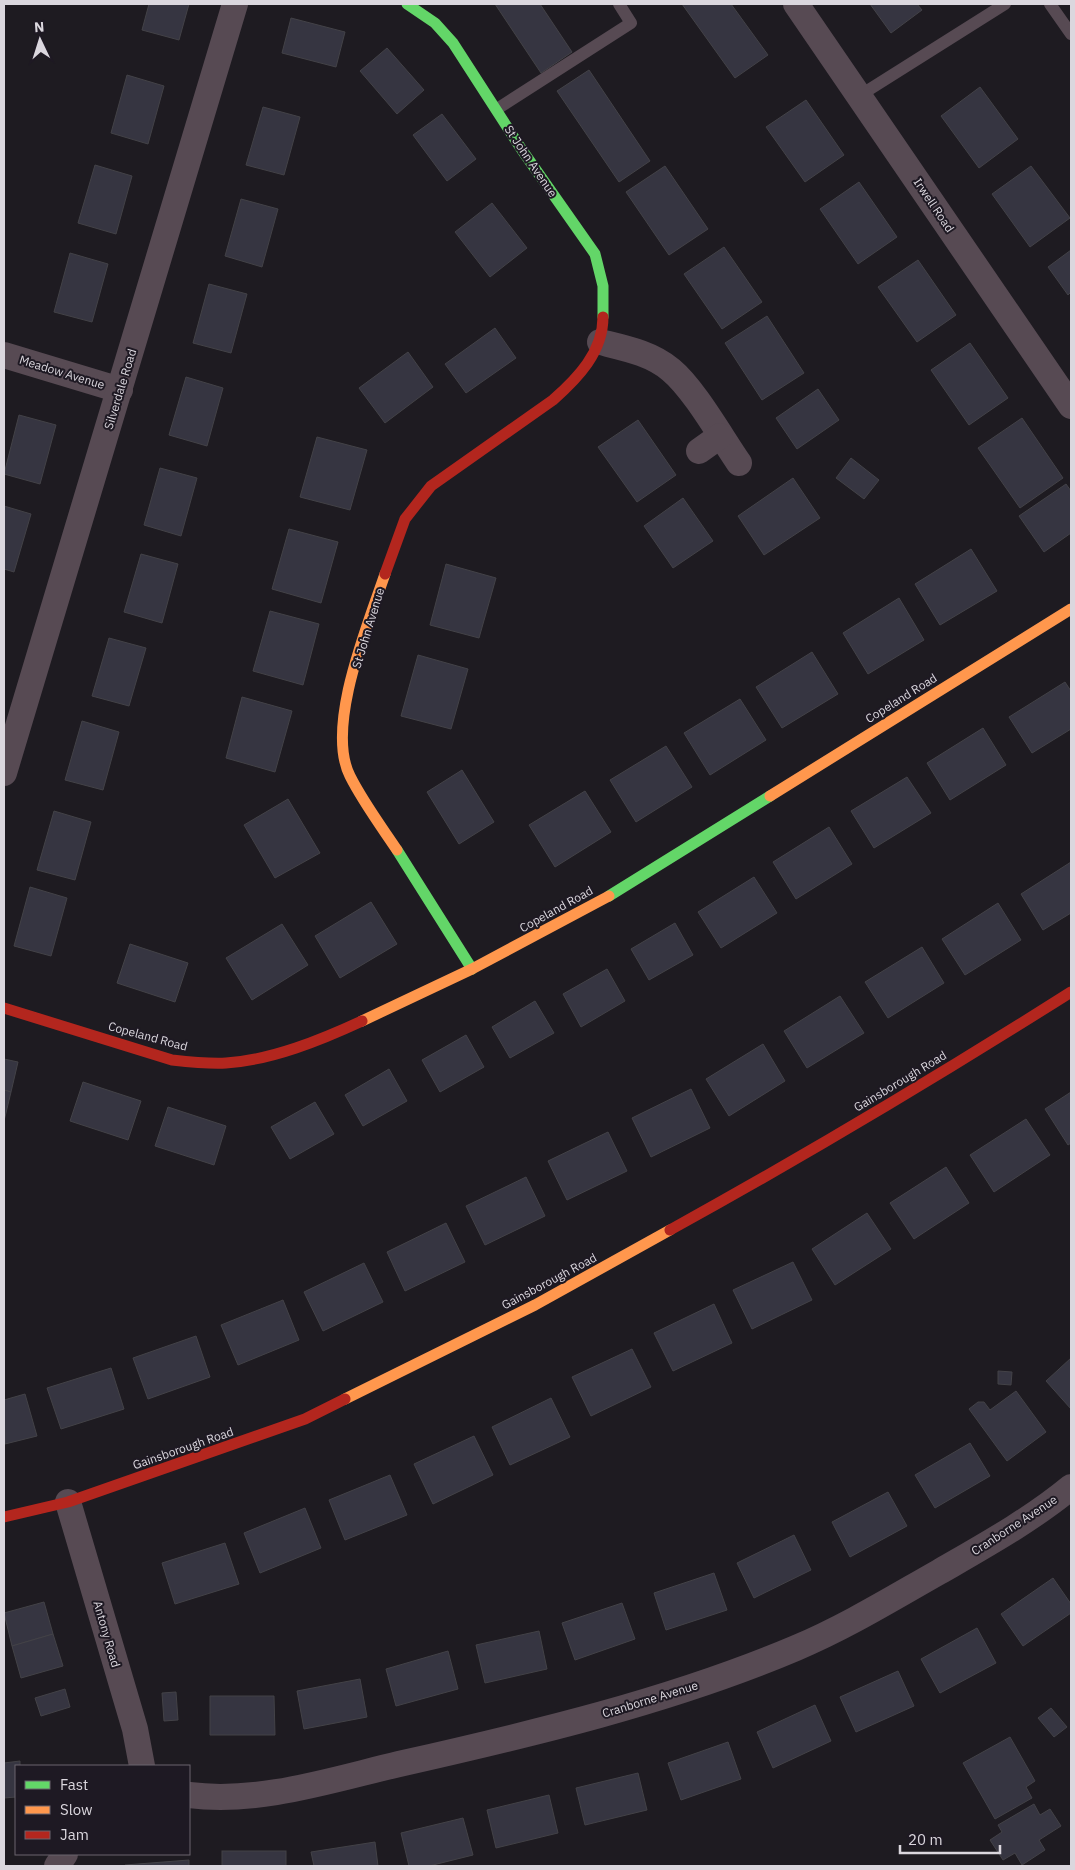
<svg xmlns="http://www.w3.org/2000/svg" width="1075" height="1870" font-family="'IBM Plex Sans',sans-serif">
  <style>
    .building { fill: #363541; stroke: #434247 }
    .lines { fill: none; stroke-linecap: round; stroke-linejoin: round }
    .lane { stroke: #574a53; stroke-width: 12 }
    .street { stroke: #574a53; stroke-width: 26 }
    .fast { stroke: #63d668; stroke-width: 11 }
    .slow { stroke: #ff974d; stroke-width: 11 }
    .jam { stroke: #b3261e; stroke-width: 11 }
    .labels { text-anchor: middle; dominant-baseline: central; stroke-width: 4; stroke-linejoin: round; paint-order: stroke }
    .street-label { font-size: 12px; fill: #dbd7de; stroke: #1e1923 }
  </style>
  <rect width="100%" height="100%" fill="#1e1b21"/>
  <g class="building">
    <polygon points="149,4 189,4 179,40 142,30"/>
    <polygon points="495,4 540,4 572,52 541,73"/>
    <polygon points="682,4 731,4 768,55 735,78"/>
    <polygon points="870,4 917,4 922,10 891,33"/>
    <polygon points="291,18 345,32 336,67 282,53"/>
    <polygon points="387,48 424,90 397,114 360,71"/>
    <polygon points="589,70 650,161 619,182 557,91"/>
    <polygon points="127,75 164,86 148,144 111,133"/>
    <polygon points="980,87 1018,139 979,168 941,116"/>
    <polygon points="806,100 844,155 805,182 766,127"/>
    <polygon points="263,107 300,117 284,175 246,165"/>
    <polygon points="442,114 476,159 447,181 413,135"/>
    <polygon points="95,165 132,176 116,234 78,223"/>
    <polygon points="665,166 708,229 669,255 626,192"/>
    <polygon points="1031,166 1070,218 1030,247 992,194"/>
    <polygon points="859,182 897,237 858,264 820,209"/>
    <polygon points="241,199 278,209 262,267 225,256"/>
    <polygon points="492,203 527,248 490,277 455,232"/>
    <polygon points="724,247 762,302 722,329 684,274"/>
    <polygon points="1071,250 1071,292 1068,295 1048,267"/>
    <polygon points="70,253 108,264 92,322 54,312"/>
    <polygon points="918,260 956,315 917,342 878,287"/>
    <polygon points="209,284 247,294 231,353 193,343"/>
    <polygon points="767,316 804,373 762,400 725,343"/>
    <polygon points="495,328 516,358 466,393 445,364"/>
    <polygon points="970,343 1008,398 969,425 931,370"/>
    <polygon points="408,352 433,387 385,423 359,388"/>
    <polygon points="186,377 223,388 207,446 169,435"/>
    <polygon points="818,389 839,420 797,449 776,418"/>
    <polygon points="19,415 56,425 40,484 4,474"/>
    <polygon points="1022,418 1063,478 1020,508 978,448"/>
    <polygon points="638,420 676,475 637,502 598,447"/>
    <polygon points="317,437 367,450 350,510 300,497"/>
    <polygon points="851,458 879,480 864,499 836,478"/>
    <polygon points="160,468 197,478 181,536 144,525"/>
    <polygon points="793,478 820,518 764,555 738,516"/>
    <polygon points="1066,484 1071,491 1071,533 1044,552 1019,516"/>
    <polygon points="683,498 713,541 673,568 644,526"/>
    <polygon points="4,506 31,514 14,572 4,569"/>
    <polygon points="289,529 338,542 321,603 272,589"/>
    <polygon points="971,549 997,591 940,625 915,584"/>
    <polygon points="141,554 178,564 162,623 124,612"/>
    <polygon points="446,564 496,578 479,638 430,625"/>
    <polygon points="899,598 924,640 868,674 843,633"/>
    <polygon points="270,611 319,624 303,685 253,671"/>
    <polygon points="109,638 146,648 129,706 92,696"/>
    <polygon points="812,652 838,694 782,728 756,687"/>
    <polygon points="418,655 468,669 451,729 401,716"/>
    <polygon points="1065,682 1071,691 1071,729 1032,753 1009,717"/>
    <polygon points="242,697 292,711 275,772 226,758"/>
    <polygon points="740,699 766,740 710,775 684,733"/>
    <polygon points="82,721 119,732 103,790 65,780"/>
    <polygon points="983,728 1006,765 950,800 927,763"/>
    <polygon points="666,746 692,787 636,822 610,780"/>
    <polygon points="462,770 494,822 459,844 427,792"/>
    <polygon points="907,777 931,813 874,848 851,811"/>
    <polygon points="585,791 611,832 555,867 529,825"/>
    <polygon points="288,799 320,853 275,878 244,825"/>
    <polygon points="54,811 91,822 75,880 37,870"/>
    <polygon points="829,827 852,864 796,899 773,862"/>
    <polygon points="1071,862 1071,913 1043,930 1021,894"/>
    <polygon points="754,877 777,913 721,948 698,912"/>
    <polygon points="30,887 67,898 51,956 14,946"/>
    <polygon points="371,902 397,944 340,978 315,936"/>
    <polygon points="998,903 1021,940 965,975 942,939"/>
    <polygon points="675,923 693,955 649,980 631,949"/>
    <polygon points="282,924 308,965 252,1000 226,958"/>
    <polygon points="130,944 188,963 175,1002 117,983"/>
    <polygon points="922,947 944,983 888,1018 865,982"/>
    <polygon points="607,969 625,1001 581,1027 563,994"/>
    <polygon points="840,996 864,1033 807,1068 784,1031"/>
    <polygon points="535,1001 554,1033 510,1058 492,1027"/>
    <polygon points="466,1035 484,1067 440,1092 422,1060"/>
    <polygon points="763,1044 785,1081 729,1116 706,1079"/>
    <polygon points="4,1059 18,1062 11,1092 4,1090"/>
    <polygon points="389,1069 407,1101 363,1126 345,1095"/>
    <polygon points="83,1082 141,1101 128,1140 70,1121"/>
    <polygon points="691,1089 710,1128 651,1157 632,1118"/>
    <polygon points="4,1090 11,1092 4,1121"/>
    <polygon points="1071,1092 1071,1143 1068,1145 1045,1109"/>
    <polygon points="315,1102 334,1134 290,1159 271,1127"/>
    <polygon points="168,1107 226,1126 214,1165 155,1146"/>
    <polygon points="1026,1119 1050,1155 994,1192 970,1155"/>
    <polygon points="608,1132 627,1171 567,1200 548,1161"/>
    <polygon points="946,1167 969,1203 914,1239 890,1203"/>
    <polygon points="526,1177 545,1216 485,1245 466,1206"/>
    <polygon points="867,1213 891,1249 835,1285 812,1249"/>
    <polygon points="446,1223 465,1262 405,1291 387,1252"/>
    <polygon points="793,1262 812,1300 752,1329 733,1290"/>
    <polygon points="364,1263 383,1302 323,1331 304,1292"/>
    <polygon points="283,1300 299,1340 238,1365 221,1325"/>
    <polygon points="714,1304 732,1343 673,1371 654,1333"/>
    <polygon points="196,1336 210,1377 148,1399 133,1358"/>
    <polygon points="632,1349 651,1387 591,1416 572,1377"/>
    <polygon points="1071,1358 1071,1409 1046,1381"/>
    <polygon points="111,1368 124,1409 61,1429 47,1388"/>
    <polygon points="998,1371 1012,1372 1011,1385 998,1384"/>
    <polygon points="1016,1391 1046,1432 1007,1461 969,1409 978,1402 984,1402 990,1410"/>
    <polygon points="25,1394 37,1436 5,1444 4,1400"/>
    <polygon points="551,1398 570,1437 510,1465 492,1427"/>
    <polygon points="474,1436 493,1475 433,1504 414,1464"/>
    <polygon points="970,1443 990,1476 935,1508 915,1475"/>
    <polygon points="390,1475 407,1515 345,1540 329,1500"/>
    <polygon points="888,1492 907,1526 850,1557 832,1522"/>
    <polygon points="305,1508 321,1548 260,1573 244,1533"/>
    <polygon points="794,1535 811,1570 754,1598 737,1563"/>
    <polygon points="225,1543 239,1584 175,1604 162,1563"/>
    <polygon points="714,1573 727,1610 666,1630 654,1593"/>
    <polygon points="1053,1578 1071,1604 1071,1613 1023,1646 1001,1614"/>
    <polygon points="44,1602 53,1634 12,1646 4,1613"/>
    <polygon points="622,1603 635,1639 575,1660 562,1623"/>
    <polygon points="977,1628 996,1663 940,1693 921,1659"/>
    <polygon points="539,1631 547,1669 485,1683 476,1645"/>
    <polygon points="53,1634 63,1666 21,1678 12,1646"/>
    <polygon points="448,1651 458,1689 396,1706 386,1669"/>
    <polygon points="898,1671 914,1706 856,1732 840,1697"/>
    <polygon points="360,1679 367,1717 304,1729 297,1691"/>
    <polygon points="65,1689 70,1707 41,1716 35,1698"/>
    <polygon points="176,1692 178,1720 164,1721 162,1693"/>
    <polygon points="210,1696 274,1696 275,1735 210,1735"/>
    <polygon points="815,1705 831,1741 773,1768 757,1732"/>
    <polygon points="1051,1708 1067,1727 1054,1737 1038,1718"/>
    <polygon points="1010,1737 1035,1781 1026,1787 1032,1798 995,1819 963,1763"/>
    <polygon points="728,1742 741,1779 681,1800 668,1763"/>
    <polygon points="20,1761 20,1766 16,1766 16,1797 4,1798 4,1763"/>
    <polygon points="638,1773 647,1810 585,1825 576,1788"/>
    <polygon points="549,1795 558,1833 496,1848 487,1810"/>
    <polygon points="1034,1804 1040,1815 1050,1809 1061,1826 1039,1840 1045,1850 1022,1865 1015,1853 1003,1860 990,1840 1002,1832 998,1825"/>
    <polygon points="463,1818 473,1855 429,1866 409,1866 401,1833"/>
    <polygon points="375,1842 378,1866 314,1866 311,1852"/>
    <rect x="222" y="1851" width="64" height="15"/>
    <polygon points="189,1860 189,1866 125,1866 125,1865"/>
  </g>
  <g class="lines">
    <g class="lane">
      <polyline points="1050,4 1071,34"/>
      <polyline points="859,96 1005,4"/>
      <polyline points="497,109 631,23 619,4"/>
    </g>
    <g class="street">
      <polyline points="796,4 1071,406"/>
      <path d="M 600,342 C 624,348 651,353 671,370 C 694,389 721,437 739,463"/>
      <polyline points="4,355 120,390"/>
      <polyline points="699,451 720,436"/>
      <polyline points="4,773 235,4"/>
      <polyline points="68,1502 135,1729 142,1766"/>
      <path d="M 189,1795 C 259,1804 331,1780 399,1764 C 532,1734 671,1701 796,1648 C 846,1627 893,1598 939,1572 C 984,1546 1031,1520 1071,1487"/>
      <polyline points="57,1866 65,1854"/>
    </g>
    <g class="fast">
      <polyline points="407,4 435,23 453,43 522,150 595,254 603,286 603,317"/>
      <polyline points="397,850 472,969"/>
      <polyline points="609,896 770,796"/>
    </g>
    <g class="slow">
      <path d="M 385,574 C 368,624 325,727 350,776 C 363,802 381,826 397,850"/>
      <polyline points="770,796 1071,609"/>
      <polyline points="362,1021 472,969 609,896"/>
      <polyline points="345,1399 535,1305 670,1230"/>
    </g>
    <g class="jam">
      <path d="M 385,574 L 405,519 L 431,486 L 553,400 C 578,378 603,352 603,317"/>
      <path d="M 4,1008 L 172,1060 C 190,1062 208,1064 226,1063 C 272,1060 321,1040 362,1021"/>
      <path d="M 670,1230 C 806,1155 940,1075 1071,992"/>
      <polyline points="4,1517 68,1502 305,1419 345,1399"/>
    </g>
  </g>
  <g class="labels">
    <g class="street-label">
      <text transform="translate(531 161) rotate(56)">St John Avenue</text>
      <text transform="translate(934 205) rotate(56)">Irwell Road</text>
      <text transform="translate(62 372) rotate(17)">Meadow Avenue</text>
      <text transform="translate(120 389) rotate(-73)">Silverdale Road</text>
      <text transform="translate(368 628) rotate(-73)">St John Avenue</text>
      <text transform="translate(901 698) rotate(-32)">Copeland Road</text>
      <text transform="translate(556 909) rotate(-29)">Copeland Road</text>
      <text transform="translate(148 1036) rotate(15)">Copeland Road</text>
      <text transform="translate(900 1081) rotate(-31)">Gainsborough Road</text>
      <text transform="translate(549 1281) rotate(-28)">Gainsborough Road</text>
      <text transform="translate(183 1448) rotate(-19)">Gainsborough Road</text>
      <text transform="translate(1014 1525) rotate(-33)">Cranborne Avenue</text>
      <text transform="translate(107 1634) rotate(74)">Antony Road</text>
      <text transform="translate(650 1699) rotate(-17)">Cranborne Avenue</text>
    </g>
  </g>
  <rect width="1075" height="1870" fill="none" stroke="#dbd7de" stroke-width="10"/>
  <rect x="15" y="1765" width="175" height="90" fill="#1e1923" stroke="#6a656e"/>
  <rect x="25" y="1781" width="25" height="8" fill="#63d668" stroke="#6a656e"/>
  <text x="60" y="1790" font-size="15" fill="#dbd7de">Fast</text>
  <rect x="25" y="1806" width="25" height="8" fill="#ff974d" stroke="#6a656e"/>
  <text x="60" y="1815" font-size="15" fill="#dbd7de">Slow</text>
  <rect x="25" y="1831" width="25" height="8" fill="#b3261e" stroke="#6a656e"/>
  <text x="60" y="1840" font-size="15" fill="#dbd7de">Jam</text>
  <g transform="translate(40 40) rotate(356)" stroke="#1e1923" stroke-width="4" paint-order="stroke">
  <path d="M0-4L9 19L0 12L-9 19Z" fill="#dbd7de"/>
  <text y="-8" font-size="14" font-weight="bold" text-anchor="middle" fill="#dbd7de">N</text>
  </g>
  <path d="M900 1845v8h100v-8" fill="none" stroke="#dbd7de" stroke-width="2.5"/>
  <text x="908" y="1845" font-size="15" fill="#dbd7de" stroke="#1e1923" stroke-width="4" paint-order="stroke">20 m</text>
</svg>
